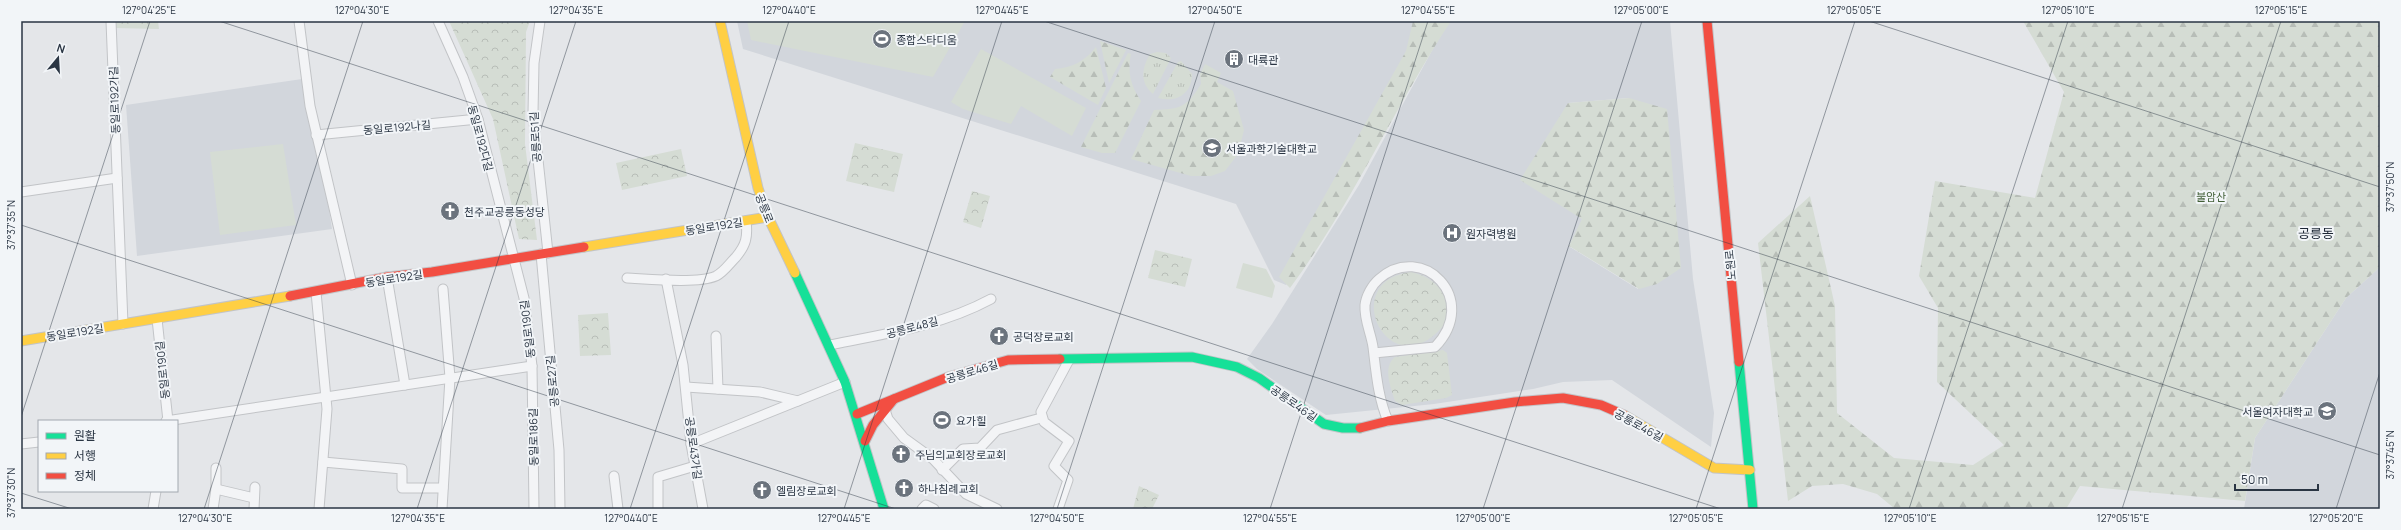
<svg xmlns="http://www.w3.org/2000/svg" width="2401" height="530" font-family="Manrope,'Noto Sans KR',sans-serif">
  <style>
    .built { fill: #d2d6dc; fill-rule: evenodd }
    .grass { fill: url(#grass-tufts) }
    .forest { fill: url(#forest-firs) }
    .park { fill: url(#park-crowns) }
    .pitch { fill: #d5dcd4 }
    .lines { fill: none; stroke-linecap: round; stroke-linejoin: round }
    .street-casing { stroke: #c2c4c7; stroke-width: 11 }
    .fast-casing { stroke: #c2c4c7; stroke-width: 11 }
    .slow-casing { stroke: #c2c4c7; stroke-width: 11 }
    .jam-casing { stroke: #c2c4c7; stroke-width: 11 }
    .street { stroke: #f3f4f6; stroke-width: 9 }
    .fast { stroke: #16e098; stroke-width: 9 }
    .slow { stroke: #ffcf43; stroke-width: 9 }
    .jam { stroke: #f24e42; stroke-width: 9 }
    .ticks { fill: none; stroke: #2a3543; stroke-width: 1; stroke-opacity: 0.45 }
    .labels { text-anchor: middle; dominant-baseline: central; stroke-width: 4; stroke-linejoin: round; paint-order: stroke }
    .poi-label { font-size: 11px; fill: #2a3543; stroke: #f2f5f8; text-anchor: start }
    .street-label { font-size: 11px; fill: #2a3543; stroke: #f2f5f8 }
    .park-label { font-size: 11px; fill: #425f37; stroke: #f2f5f8 }
    .quarter-label { font-size: 13px; fill: #1c2634; stroke: #f2f5f8 }
    .neatline { fill: none; stroke: #2a3543; stroke-width: 1.5 }
    .ticks-label { font-size: 10px; text-anchor: middle; fill: #2a3543 }
  </style>
  <defs>
    <pattern id="grass-tufts" width="24" height="20" patternUnits="userSpaceOnUse"><rect width="24" height="20" fill="#d5dcd4"/><path d="M3 7l-1-3M5 7V3M7 7l1-3M15 17l-1-3M17 17v-4M19 17l1-3" fill="none" stroke="#b7bdb7"/></pattern>
    <pattern id="forest-firs" width="22" height="20" patternUnits="userSpaceOnUse"><rect width="22" height="20" fill="#d5dcd4"/><path d="M5 1l3.5 6h-7zM16 11l3.5 6h-7z" fill="#b7bdb7"/></pattern>
    <pattern id="park-crowns" width="20" height="18" patternUnits="userSpaceOnUse"><rect width="20" height="18" fill="#d5dcd4"/><path d="M2 6a3 3 0 1 1 6 0M12 15a3 3 0 1 1 6 0" fill="none" stroke="#b7bdb7"/></pattern>
  </defs>
  <rect width="100%" height="100%" fill="#e4e6e9"/>
  <g class="built">
    <polygon points="737,21 1442,21 1313,246 1286,285 1274,280 1236,204 743,49"/>
    <path d="M 1448,21 L 1670,21 L 1693,279 L 1714,413 L 1711,447 L 1612,380 L 1563,382 L 1533,389 L 1434,404 L 1326,415 L 1257,369 L 1247,359 L 1272,324 L 1359,185 ZM 1629,98 L 1638,289 L 1570,247 L 1582,220 L 1568,103 Z"/>
    <polygon points="309,78 332,229 137,256 126,105"/>
    <polygon points="2380,267 2380,509 2244,509 2255,438 2346,298"/>
  </g>
  <g class="grass">
    <path d="M 1157,52 L 1166,53 L 1171,58 L 1153,94 C 1139,82 1142,68 1150,54 Z"/>
    <path d="M 1181,61 L 1192,74 C 1192,94 1176,103 1158,98 L 1178,62 Z"/>
  </g>
  <g class="forest">
    <path d="M 1413,21 L 1451,21 C 1394,108 1352,204 1290,288 L 1279,277 L 1406,51 Z"/>
    <polygon points="2023,21 2380,21 2380,267 2346,298 2255,438 2245,501 2080,486 2066,509 1895,509 1877,494 1843,484 1812,486 1788,501 1758,243 1810,196 1835,306 1837,413 1894,458 1973,465 2004,445 1937,382 1938,308 1919,276 1935,181 2035,198 2064,92"/>
    <polygon points="1100,41 1126,50 1109,83"/>
    <path d="M 1096,47 L 1106,88 L 1098,105 L 1050,77 L 1055,69 C 1072,68 1085,61 1096,47 Z"/>
    <path d="M 1128,53 L 1131,54 C 1127,73 1131,86 1141,101 L 1115,153 L 1102,153 L 1081,147 Z"/>
    <path d="M 1205,64 L 1221,73 L 1217,82 L 1233,91 L 1244,130 L 1238,154 L 1225,171 L 1211,176 L 1191,176 L 1131,159 L 1154,110 C 1181,109 1187,107 1201,84 L 1200,74 Z"/>
    <polygon points="1629,98 1667,109 1681,268 1657,284 1639,289 1569,246 1582,219 1520,180 1568,103"/>
  </g>
  <g class="park">
    <polygon points="114,21 158,21 159,29 114,28"/>
    <polygon points="449,21 530,21 526,32 525,144 537,240 519,239 493,119"/>
    <polygon points="855,143 903,154 894,192 846,181"/>
    <polygon points="681,149 687,176 622,190 616,163"/>
    <polygon points="972,191 990,196 981,228 963,222"/>
    <polygon points="1155,250 1192,259 1185,287 1148,278"/>
    <path d="M 1411,272 C 1429,276 1437,284 1448,298 L 1447,321 C 1392,395 1334,281 1411,272 Z"/>
    <polygon points="608,313 611,355 580,356 578,315"/>
    <path d="M 1443,350 L 1447,353 L 1452,395 L 1446,398 L 1402,405 L 1395,401 C 1391,388 1382,367 1395,357 Z"/>
    <polygon points="1139,486 1159,495 1152,509 1133,509"/>
  </g>
  <g class="pitch">
    <polygon points="747,21 965,21 933,77 751,40"/>
    <polygon points="981,49 1086,108 1072,136 1021,106 1011,124 963,109 951,102"/>
    <polygon points="283,144 296,225 220,235 210,152"/>
    <polygon points="1243,263 1266,269 1275,286 1272,298 1236,288"/>
  </g>
  <g class="lines">
    <defs>
      <g id="street">
        <polyline points="111,21 123,324"/>
        <polyline points="299,21 310,106 352,285"/>
        <polyline points="438,21 463,77 478,119 524,298 532,366 534,509"/>
        <polyline points="540,21 534,63 533,113 548,253"/>
        <polyline points="316,135 478,119"/>
        <polyline points="21,192 117,178"/>
        <polyline points="541,254 559,450 560,509"/>
        <polyline points="387,277 405,385"/>
        <path d="M 627,278 C 648,279 698,284 716,276 C 724,272 729,264 736,257 C 746,245 748,237 746,221"/>
        <polyline points="666,279 683,365 691,444 703,509"/>
        <polyline points="316,292 327,409 319,509"/>
        <polyline points="157,319 168,421"/>
        <polyline points="716,336 718,389"/>
        <path d="M 829,345 C 885,334 941,326 991,299"/>
        <path d="M 1374,353 L 1435,347 C 1481,299 1422,241 1379,279 C 1372,285 1366,296 1365,305 C 1364,320 1371,333 1373,347 C 1376,372 1378,398 1388,421"/>
        <polyline points="686,387 760,392 798,401"/>
        <polyline points="885,410 888,419 904,438 933,459 966,494 997,509"/>
        <polyline points="166,421 532,366"/>
        <polyline points="21,444 39,442"/>
        <polyline points="691,444 845,382"/>
        <polyline points="323,462 402,469 402,488 443,488"/>
        <polyline points="942,470 963,449 980,448 997,430 1041,418"/>
        <polyline points="614,476 618,509"/>
        <polyline points="216,489 254,498"/>
        <polyline points="153,509 156,491"/>
        <polyline points="213,509 216,489 216,468"/>
        <polyline points="254,509 255,487"/>
        <polyline points="442,509 450,378 443,289"/>
        <polyline points="658,509 658,477 695,466"/>
        <polyline points="922,509 926,505 934,509"/>
        <polyline points="1058,509 1068,480 1054,466 1069,441 1044,422 1041,412 1069,360"/>
      </g>
      <g id="fast">
        <polyline points="795,273 845,382 884,509"/>
        <polyline points="1060,359 1192,357 1237,367 1259,378 1324,424 1343,428 1360,428"/>
        <polyline points="1739,362 1753,509"/>
      </g>
      <g id="slow">
        <polyline points="720,21 758,188 768,217 795,273"/>
        <polyline points="584,247 768,217"/>
        <polyline points="21,341 290,296"/>
        <polyline points="1624,415 1714,468 1750,470"/>
      </g>
      <g id="jam">
        <polyline points="1707,21 1739,362"/>
        <polyline points="290,296 387,277 432,272 584,247"/>
        <polyline points="857,414 948,377 1008,360 1060,359"/>
        <polyline points="1360,428 1388,421 1515,402 1563,398 1601,405 1624,415"/>
        <polyline points="865,441 873,425 894,399"/>
      </g>
    </defs>
    <use href="#street" class="street-casing"/>
    <use href="#fast" class="fast-casing"/>
    <use href="#slow" class="slow-casing"/>
    <use href="#jam" class="jam-casing"/>
    <use href="#street" class="street"/>
    <use href="#fast" class="fast"/>
    <use href="#slow" class="slow"/>
    <use href="#jam" class="jam"/>
  </g>
  <path class="ticks" d="M 219,21 L 1721,509M 1044,21 L 2380,455M 1869,21 L 2380,187M 21,225 L 896,509M 21,417 L 150,21M 21,493 L 72,509M 204,509 L 363,21M 417,509 L 576,21M 630,509 L 789,21M 844,509 L 1002,21M 1057,509 L 1215,21M 1270,509 L 1428,21M 1483,509 L 1642,21M 1696,509 L 1855,21M 1909,509 L 2068,21M 2122,509 L 2281,21M 2336,509 L 2380,372"/>
  <defs>
    <symbol id="stadium-disc" viewBox="-11 -11 22 22"><circle r="9.5" fill="#6b737d" stroke="#f2f5f8"/><path d="M0-5a6.5 5 0 1 0 0 10a6.5 5 0 1 0 0-10ZM-3.5-1.8h7v3.6h-7Z" fill="#fff"/></symbol>
    <symbol id="building-disc" viewBox="-11 -11 22 22"><circle r="9.5" fill="#6b737d" stroke="#f2f5f8"/><path d="M-4-6H4V6H1V3H-1V6H-4ZM-2.5-4.3h1.7v1.8h-1.7ZM.8-4.3h1.7v1.8H.8ZM-2.5-1h1.7V.8h-1.7ZM.8-1h1.7V.8H.8Z" fill="#fff"/></symbol>
    <symbol id="university-disc" viewBox="-11 -11 22 22"><circle r="9.5" fill="#6b737d" stroke="#f2f5f8"/><path d="M0-5L7-2L0 1L-7-2ZM-4 1L0 2.5L4 1V4Q0 6-4 4Z" fill="#fff"/></symbol>
    <symbol id="church-disc" viewBox="-11 -11 22 22"><circle r="9.5" fill="#6b737d" stroke="#f2f5f8"/><path d="M-1.2-6h2.4v3.5h3.3v2.4h-3.3V6h-2.4V-.1h-3.3v-2.4h3.3Z" fill="#fff"/></symbol>
    <symbol id="hospital-disc" viewBox="-11 -11 22 22"><circle r="9.5" fill="#6b737d" stroke="#f2f5f8"/><path d="M-5-5h3v3.5h4V-5h3V5h-3V1.5h-4V5h-3Z" fill="#fff"/></symbol>
  </defs>
  <g fill-rule="evenodd">
    <use href="#stadium-disc" x="871" y="28" width="22" height="22"/>
    <use href="#building-disc" x="1223" y="48" width="22" height="22"/>
    <use href="#university-disc" x="1201" y="137" width="22" height="22"/>
    <use href="#church-disc" x="439" y="200" width="22" height="22"/>
    <use href="#hospital-disc" x="1441" y="222" width="22" height="22"/>
    <use href="#church-disc" x="988" y="325" width="22" height="22"/>
    <use href="#university-disc" x="2316" y="400" width="22" height="22"/>
    <use href="#stadium-disc" x="931" y="409" width="22" height="22"/>
    <use href="#church-disc" x="890" y="443" width="22" height="22"/>
    <use href="#church-disc" x="893" y="477" width="22" height="22"/>
    <use href="#church-disc" x="751" y="479" width="22" height="22"/>
  </g>
  <g class="labels">
    <g class="poi-label">
      <text x="896" y="39">종합스타디움</text>
      <text x="1248" y="59">대륙관</text>
      <text x="1226" y="148">서울과학기술대학교</text>
      <text x="464" y="211">천주교공릉동성당</text>
      <text x="1466" y="233">원자력병원</text>
      <text x="1013" y="336">공덕장로교회</text>
      <text x="2313" y="411" text-anchor="end">서울여자대학교</text>
      <text x="956" y="420">요가힐</text>
      <text x="915" y="454">주님의교회장로교회</text>
      <text x="918" y="488">하나침례교회</text>
      <text x="776" y="490">엘림장로교회</text>
    </g>
    <g class="street-label">
      <text transform="translate(114 100) rotate(-92)">동일로192가길</text>
      <text transform="translate(397 127) rotate(-5)">동일로192나길</text>
      <text transform="translate(535 137) rotate(-94)">공릉로51길</text>
      <text transform="translate(481 138) rotate(75)">동일로192다길</text>
      <text transform="translate(765 208) rotate(69)">공릉로</text>
      <text transform="translate(714 226) rotate(-9)">동일로192길</text>
      <text transform="translate(1730 265) rotate(-96)">노원로</text>
      <text transform="translate(394 278) rotate(-9)">동일로192길</text>
      <text transform="translate(912 327) rotate(-15)">공릉로48길</text>
      <text transform="translate(527 329) rotate(-97)">동일로190길</text>
      <text transform="translate(75 332) rotate(-9)">동일로192길</text>
      <text transform="translate(162 370) rotate(-96)">동일로190길</text>
      <text transform="translate(972 371) rotate(-17)">공릉로46길</text>
      <text transform="translate(552 381) rotate(-95)">공릉로27길</text>
      <text transform="translate(1294 403) rotate(35)">공릉로46길</text>
      <text transform="translate(1639 425) rotate(29)">공릉로46길</text>
      <text transform="translate(533 437) rotate(-91)">동일로186길</text>
      <text transform="translate(694 448) rotate(82)">공릉로43가길</text>
    </g>
    <g class="park-label">
      <text x="2211" y="196">불암산</text>
    </g>
    <g class="quarter-label">
      <text x="2316" y="233">공릉동</text>
    </g>
  </g>
  <rect width="2401" height="530" fill="none" stroke="#f2f5f8" stroke-width="44"/>
  <rect x="38" y="420" width="140" height="72" fill="#f2f5f8" stroke="#a2a8b0"/>
  <rect x="46" y="433" width="20" height="6" fill="#16e098" stroke="#a2a8b0"/>
  <text x="74" y="440" font-size="12" fill="#2a3543">원활</text>
  <rect x="46" y="453" width="20" height="6" fill="#ffcf43" stroke="#a2a8b0"/>
  <text x="74" y="460" font-size="12" fill="#2a3543">서행</text>
  <rect x="46" y="473" width="20" height="6" fill="#f24e42" stroke="#a2a8b0"/>
  <text x="74" y="480" font-size="12" fill="#2a3543">정체</text>
  <g transform="translate(58 58) rotate(18)" stroke="#f2f5f8" stroke-width="3" paint-order="stroke">
  <path d="M0-3L7 15L0 10L-7 15Z" fill="#2a3543"/>
  <text y="-6" font-size="11" font-weight="bold" text-anchor="middle" fill="#2a3543">N</text>
  </g>
  <path d="M2235 484v6h83v-6" fill="none" stroke="#2a3543" stroke-width="2"/>
  <text x="2241" y="484" font-size="12" fill="#2a3543" stroke="#f2f5f8" stroke-width="3" paint-order="stroke">50 m</text>
  <rect x="22" y="22" width="2357" height="486" class="neatline"/>
  <g class="ticks-label">
    <text x="149" y="14">127°04'25"E</text>
    <text x="362" y="14">127°04'30"E</text>
    <text x="576" y="14">127°04'35"E</text>
    <text x="789" y="14">127°04'40"E</text>
    <text x="1002" y="14">127°04'45"E</text>
    <text x="1215" y="14">127°04'50"E</text>
    <text x="1428" y="14">127°04'55"E</text>
    <text x="1641" y="14">127°05'00"E</text>
    <text x="1854" y="14">127°05'05"E</text>
    <text x="2068" y="14">127°05'10"E</text>
    <text x="2281" y="14">127°05'15"E</text>
    <text transform="translate(2390 187) rotate(-90)" y="4">37°37'50"N</text>
    <text transform="translate(11 225) rotate(-90)" y="4">37°37'35"N</text>
    <text transform="translate(2390 455) rotate(-90)" y="4">37°37'45"N</text>
    <text transform="translate(11 493) rotate(-90)" y="4">37°37'30"N</text>
    <text x="205" y="522">127°04'30"E</text>
    <text x="418" y="522">127°04'35"E</text>
    <text x="631" y="522">127°04'40"E</text>
    <text x="844" y="522">127°04'45"E</text>
    <text x="1057" y="522">127°04'50"E</text>
    <text x="1270" y="522">127°04'55"E</text>
    <text x="1483" y="522">127°05'00"E</text>
    <text x="1696" y="522">127°05'05"E</text>
    <text x="1910" y="522">127°05'10"E</text>
    <text x="2123" y="522">127°05'15"E</text>
    <text x="2336" y="522">127°05'20"E</text>
  </g>
</svg>
